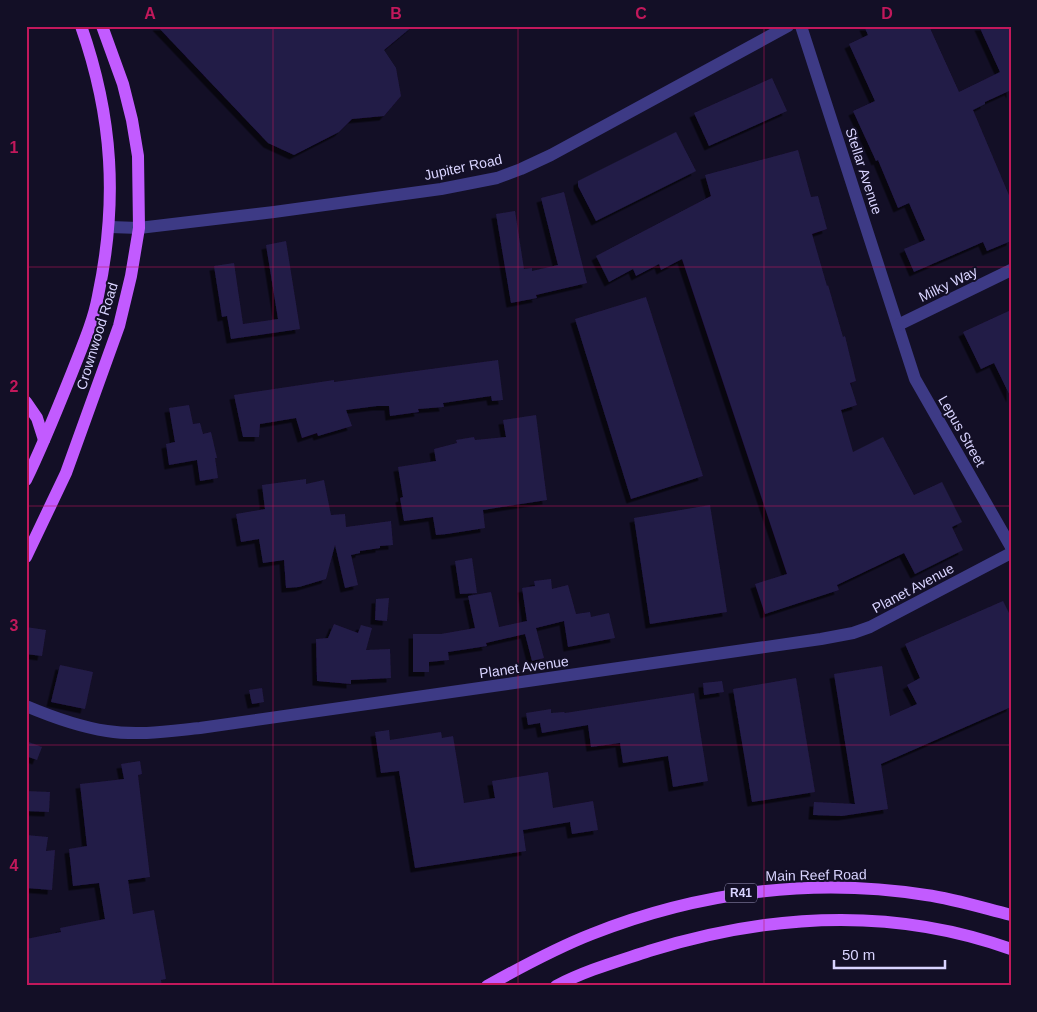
<svg xmlns="http://www.w3.org/2000/svg" width="1037" height="1012" font-family="Arial,sans-serif">
  <style>
    .building { fill: #241b47; filter: url(#shadow) }
    .lines { fill: none; stroke-linecap: round; stroke-linejoin: round }
    .minor { stroke: #3d3a85; stroke-width: 12 }
    .major { stroke: #c25bff; stroke-width: 12 }
    .grid { fill: none; stroke: #c2185b; stroke-width: 1; stroke-opacity: 0.55 }
    .labels { text-anchor: middle; dominant-baseline: central; stroke-width: 4; stroke-linejoin: round; paint-order: stroke }
    .shield { fill: #130f26; stroke: #9e99be; stroke-width: 1 }
    .shield-label { font-size: 12px; font-weight: bold; fill: #d9d4ff }
    .street-label { font-size: 14px; fill: #d9d4ff; stroke: #130f26 }
    .neatline { fill: none; stroke: #c2185b; stroke-width: 2 }
    .grid-label { font-size: 16px; text-anchor: middle; font-weight: bold; fill: #c2185b }
  </style>
  <defs>
    <filter id="shadow"><feDropShadow dx="-4.5" dy="4.5" stdDeviation="0" flood-color="#0009"/></filter>
  </defs>
  <rect width="100%" height="100%" fill="#130f26"/>
  <g class="building">
    <polygon points="157,26 413,26 384,50 396,68 401,96 384,116 352,119 339,132 294,155 268,143"/>
    <polygon points="864,26 929,26 959,92 1000,72 979,26 1011,26 1011,94 1009,91 985,102 985,104 973,110 1011,200 1011,241 987,251 983,242 914,272 904,249 925,240 909,203 898,208 878,160 876,161 853,111 875,101 849,44 868,35"/>
    <polygon points="772,78 787,111 709,146 694,113"/>
    <polygon points="676,132 696,171 596,221 578,186 578,181"/>
    <polygon points="798,150 811,197 818,196 827,229 812,234 827,286 828,285 843,337 845,336 856,381 850,383 857,405 841,410 853,452 883,437 914,495 942,482 962,522 952,527 963,550 915,574 904,553 837,585 839,590 765,614 755,584 787,574 682,259 661,270 659,264 636,276 633,269 609,282 596,256 711,196 705,175"/>
    <polygon points="564,192 587,283 536,295 537,298 511,303 496,214 515,211 524,269 532,268 532,271 558,265 541,198"/>
    <polygon points="286,241 300,329 231,339 227,316 222,317 214,266 234,263 243,324 278,319 266,245"/>
    <polygon points="646,297 703,476 631,499 575,319"/>
    <polygon points="1011,310 1011,398 994,363 981,369 963,332"/>
    <polygon points="498,360 503,400 492,401 491,396 443,403 444,407 418,409 419,412 390,416 389,406 377,406 346,410 352,426 318,436 317,433 302,438 296,418 260,424 259,437 243,437 234,395 334,380 334,382"/>
    <polygon points="189,405 193,424 200,423 203,434 211,432 217,458 215,458 218,478 200,481 197,460 169,465 166,444 175,442 169,408"/>
    <polygon points="536,415 547,500 483,510 485,528 447,534 436,535 433,517 404,521 400,498 403,497 398,467 436,461 434,449 457,443 456,440 474,437 475,440 506,437 503,420"/>
    <polygon points="306,479 306,484 324,480 331,515 345,514 346,527 391,521 393,545 380,546 380,548 360,551 360,553 351,555 358,585 345,588 335,545 326,579 299,587 286,588 284,560 263,563 259,539 241,542 236,514 265,509 262,485"/>
    <polygon points="710,505 727,612 650,624 634,518"/>
    <polygon points="472,558 477,593 460,594 455,561"/>
    <polygon points="551,579 552,589 568,585 576,614 590,612 591,617 609,613 615,638 568,647 564,621 536,628 544,658 532,661 525,634 486,643 487,646 448,652 449,660 429,662 429,672 413,672 413,634 441,634 475,628 468,596 491,592 499,627 527,621 522,588 535,586 534,581"/>
    <polygon points="389,598 387,621 375,620 376,599"/>
    <polygon points="1003,601 1011,617 1011,707 881,764 888,809 842,816 813,815 814,802 855,804 834,674 882,666 890,716 917,704 907,685 920,678 905,644"/>
    <polygon points="334,624 358,633 361,625 372,628 366,650 390,649 391,678 351,680 351,684 317,681 316,639 328,638"/>
    <polygon points="26,627 46,630 42,656 26,654"/>
    <polygon points="60,665 93,672 85,709 51,702"/>
    <polygon points="796,678 815,792 752,802 733,689"/>
    <polygon points="722,681 724,692 704,695 703,683"/>
    <polygon points="262,688 264,702 252,704 249,690"/>
    <polygon points="694,693 708,781 673,787 668,756 623,763 620,743 591,747 588,725 542,733 540,723 528,725 526,713 551,709 551,713 564,712 565,713"/>
    <polygon points="389,730 390,740 441,732 442,738 453,736 464,803 495,798 492,781 548,772 553,808 593,801 598,830 572,834 570,822 523,830 526,851 415,868 399,771 381,773 375,732"/>
    <polygon points="26,741 42,747 37,760 26,756"/>
    <polygon points="140,761 142,774 138,775 150,877 128,880 133,914 154,910 166,979 161,980 162,986 26,986 26,939 61,932 60,928 105,919 99,883 73,886 69,849 87,846 80,784 124,779 121,764"/>
    <polygon points="26,791 50,792 49,812 26,811"/>
    <polygon points="26,835 48,837 46,851 55,850 52,890 26,888"/>
  </g>
  <g class="lines">
    <g class="minor">
      <polyline points="801,26 915,379 1011,547"/>
      <polyline points="110,227 139,228 274,212 441,189 497,178 521,169 551,155 788,26"/>
      <polyline points="898,325 1011,270"/>
      <path d="M 26,706 C 52,717 80,727 107,731 C 138,736 170,731 200,728 L 821,639 L 853,633 L 870,627 L 1011,553"/>
    </g>
    <g class="major">
      <polyline points="26,402 37,418 44,440"/>
      <path d="M 26,480 C 43,445 57,410 71,375 C 81,349 93,323 98,296 C 118,202 113,117 81,26"/>
      <polyline points="26,557 66,473 119,326 131,276 139,228 138,156 132,120 123,84 102,26"/>
      <path d="M 487,986 C 521,967 556,948 592,934 C 698,892 813,877 926,895 C 955,899 983,908 1011,915"/>
      <path d="M 556,986 C 587,970 616,962 649,951 C 768,914 891,906 1011,949"/>
    </g>
  </g>
  <path class="grid" d="M 273,26 L 273,986M 518,26 L 518,986M 764,26 L 764,986M 26,267 L 1011,267M 26,506 L 1011,506M 26,745 L 1011,745"/>
  <g class="labels">
    <rect class="shield" x="725" y="883.5" width="32" height="19" rx="4"/>
    <g class="shield-label">
      <text x="741" y="893">R41</text>
    </g>
    <g class="street-label">
      <text transform="translate(463 167) rotate(-12)">Jupiter Road</text>
      <text transform="translate(864 171) rotate(72)">Stellar Avenue</text>
      <text transform="translate(948 284) rotate(-26)">Milky Way</text>
      <text transform="translate(97 336) rotate(-73)">Crownwood Road</text>
      <text transform="translate(962 431) rotate(60)">Lepus Street</text>
      <text transform="translate(913 588) rotate(-28)">Planet Avenue</text>
      <text transform="translate(524 667) rotate(-8)">Planet Avenue</text>
      <text transform="translate(816 875) rotate(-1)">Main Reef Road</text>
    </g>
  </g>
  <rect width="1037" height="1012" fill="none" stroke="#130f26" stroke-width="55"/>
  <path d="M834 960v8h111v-8" fill="none" stroke="#d9d4ff" stroke-width="2.5"/>
  <text x="842" y="960" font-size="15" fill="#d9d4ff" stroke="#130f26" stroke-width="4" paint-order="stroke">50 m</text>
  <rect x="28" y="28" width="982" height="956" class="neatline"/>
  <g class="grid-label">
    <text x="150" y="19">A</text>
    <text x="396" y="19">B</text>
    <text x="641" y="19">C</text>
    <text x="887" y="19">D</text>
    <text x="14" y="153">1</text>
    <text x="14" y="392">2</text>
    <text x="14" y="631">3</text>
    <text x="14" y="871">4</text>
  </g>
</svg>
